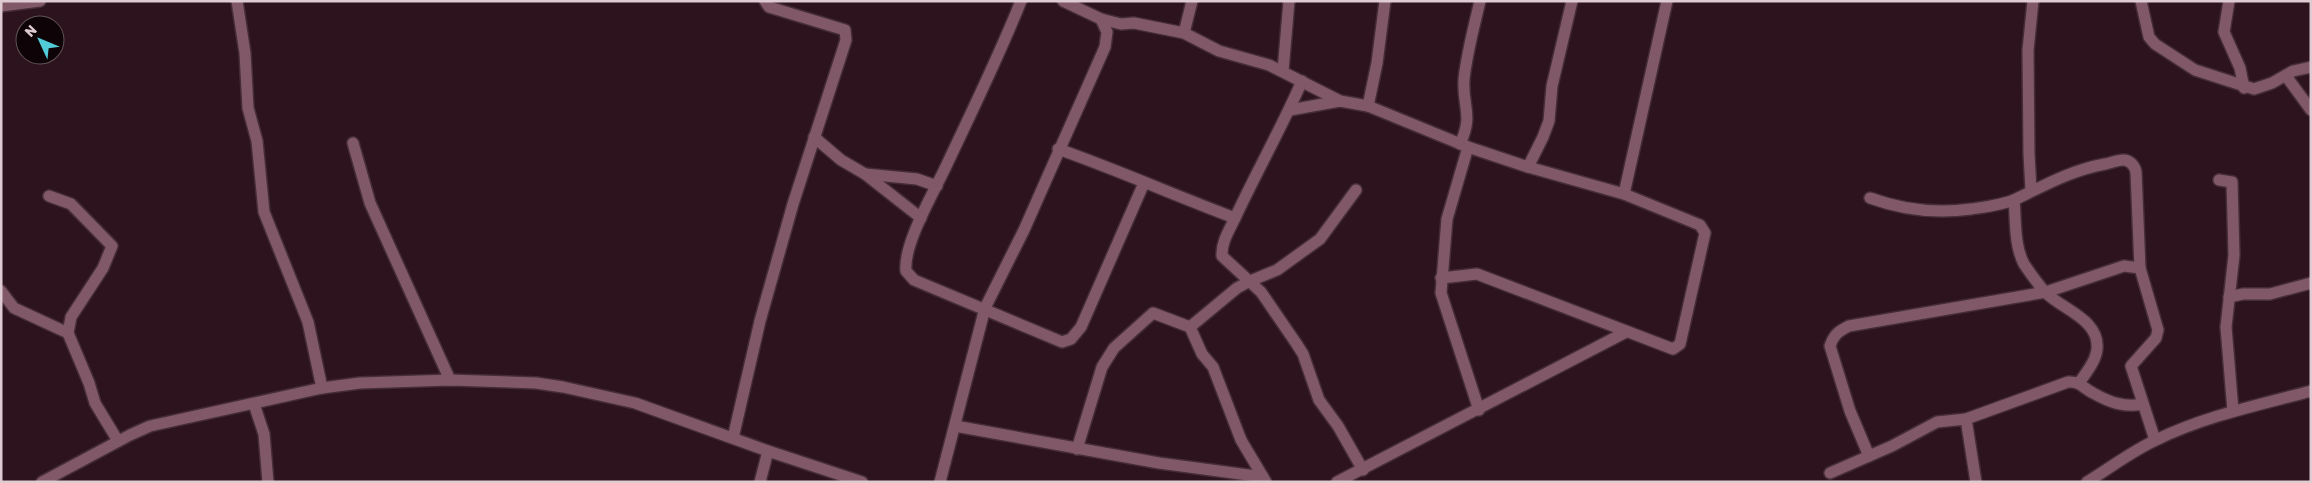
<svg xmlns="http://www.w3.org/2000/svg" width="2312" height="483" font-family="Rubik,sans-serif">
  <style>
    .lines { fill: none; stroke-linecap: round; stroke-linejoin: round }
    .minor-casing { stroke: #452d36; stroke-width: 14 }
    .minor { stroke: #815867; stroke-width: 11 }
  </style>
  <rect width="100%" height="100%" fill="#2c131d"/>
  <g class="lines">
    <defs>
      <g id="minor">
        <polyline points="237,1 245,53 248,108 257,141 264,212 308,322 322,388"/>
        <path d="M 1021,1 C 999,56 973,109 948,162 C 936,189 903,243 906,271 L 914,280 L 1062,342 L 1071,339 L 1081,327 L 1144,183"/>
        <polyline points="1063,1 1101,19 1121,24 1134,23 1184,33 1219,51 1269,65 1340,101 1368,106 1468,147 1528,167 1624,194 1700,225 1705,233 1680,344 1673,349 1477,274 1441,278"/>
        <polyline points="2141,1 2149,37 2155,44 2195,70 2254,89 2272,83 2293,71 2311,67"/>
        <polyline points="2229,1 2224,32 2240,68 2244,88"/>
        <polyline points="1,6 40,1"/>
        <polyline points="1184,33 1192,1"/>
        <polyline points="1283,71 1289,1"/>
        <polyline points="2286,76 2311,110"/>
        <path d="M 1302,81 C 1282,127 1257,171 1236,216 C 1230,229 1221,242 1222,256 L 1261,292 L 1296,343 L 1303,354 L 1319,400 L 1338,426 L 1363,470"/>
        <polyline points="1368,106 1377,63 1385,1"/>
        <polyline points="1290,110 1340,101"/>
        <polyline points="814,137 841,160 865,174 921,218"/>
        <polyline points="353,143 370,203 450,380"/>
        <path d="M 1460,144 C 1474,114 1462,107 1464,79 C 1467,52 1474,27 1480,1"/>
        <polyline points="1468,147 1447,219 1441,293 1479,410"/>
        <path d="M 1058,149 C 1118,170 1176,196 1235,218"/>
        <polyline points="1528,167 1543,137 1549,121 1552,86 1572,1"/>
        <polyline points="865,174 917,179 937,186"/>
        <polyline points="2219,180 2232,182 2234,255 2226,327 2233,411"/>
        <polyline points="2031,190 2029,154 2028,50 2033,1"/>
        <polyline points="1624,194 1667,1"/>
        <polyline points="49,196 71,204 112,246 103,268 71,317 68,333"/>
        <path d="M 1870,198 C 1903,210 1936,214 1971,209 C 1985,207 2003,205 2016,199 C 2045,185 2072,170 2105,164 C 2110,163 2118,160 2123,160 C 2130,160 2135,166 2136,172 L 2140,268 L 2158,330 L 2156,338 L 2131,366 L 2155,440"/>
        <path d="M 2014,200 C 2016,221 2014,245 2024,264 C 2030,273 2038,284 2045,292 C 2061,309 2100,319 2097,349 C 2096,361 2086,373 2079,383"/>
        <polyline points="1,291 14,308 68,333 89,383 95,403 118,441"/>
        <polyline points="2229,297 2243,294 2270,294 2311,283"/>
        <polyline points="254,404 264,434 268,482"/>
        <polyline points="1966,419 1976,482"/>
        <polyline points="955,426 1159,463 1263,477"/>
        <polyline points="733,438 760,321 793,204 846,40 845,30 769,7 765,1"/>
        <polyline points="1077,449 1102,367 1114,348 1153,313 1190,327"/>
        <path d="M 1869,456 L 1850,411 L 1830,346 C 1834,334 1839,331 1849,326 L 2046,292 L 2124,266 L 2140,268"/>
        <path d="M 1830,473 L 1892,446 L 1937,422 L 1966,419 L 2068,382 C 2080,381 2083,388 2093,393 C 2109,402 2124,408 2143,404"/>
        <polyline points="42,482 130,435 150,426 322,388 360,383 450,380 536,383 563,387 635,403 768,451 862,482"/>
        <polyline points="760,482 768,451"/>
        <polyline points="940,482 985,308 1024,230 1105,47 1107,32 1101,19"/>
        <polyline points="1266,482 1241,440 1213,367 1202,354 1190,327 1237,288 1250,281 1277,270 1320,239 1356,190"/>
        <polyline points="1337,482 1626,332"/>
        <path d="M 2087,482 C 2110,468 2132,451 2156,440 C 2205,416 2259,405 2311,391"/>
      </g>
    </defs>
    <use href="#minor" class="minor-casing"/>
    <use href="#minor" class="minor"/>
  </g>
  <rect width="2312" height="483" fill="none" stroke="#deccd2" stroke-width="5"/>
  <g transform="translate(40 40) rotate(314)"><circle r="24" fill="#0e0407" stroke="#615458"/>
  <path d="M0-4L9 19L0 12L-9 19Z" fill="#52cbd9"/>
  <text y="-8" font-size="14" font-weight="bold" text-anchor="middle" fill="#deccd2">N</text>
  </g>
</svg>
